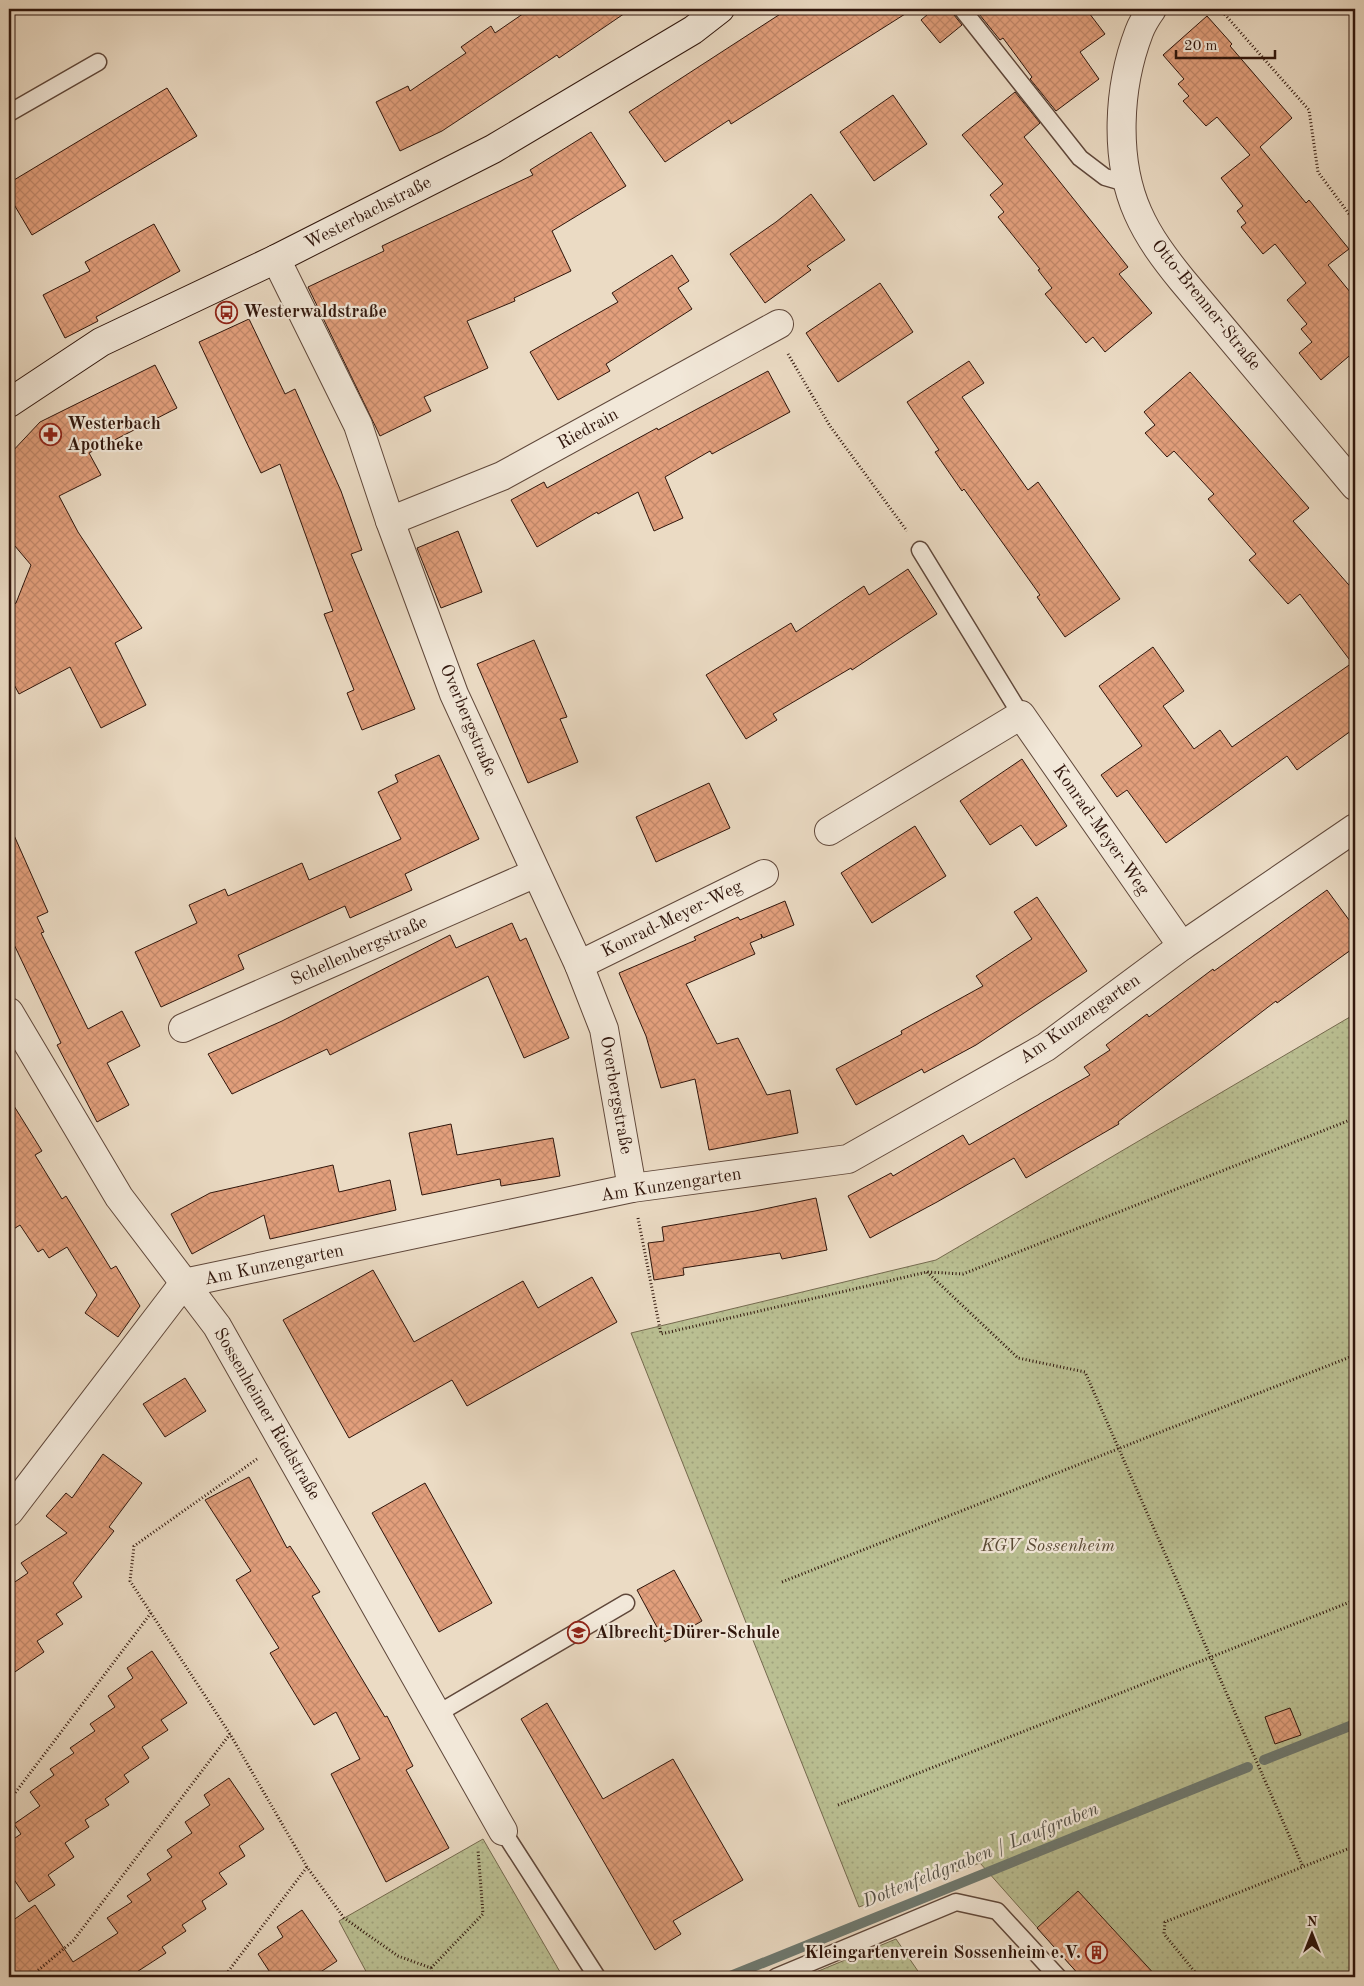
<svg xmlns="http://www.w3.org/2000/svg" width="1364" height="1986" font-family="'Old Standard TT',serif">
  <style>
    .park { fill: url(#park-dots); stroke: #756a4f }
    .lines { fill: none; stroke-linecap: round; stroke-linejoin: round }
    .stream { stroke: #6e7970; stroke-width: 10 }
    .building { fill: url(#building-cross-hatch); stroke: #30160c }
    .lane-casing { stroke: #5f473a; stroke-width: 19 }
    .street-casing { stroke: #5f473a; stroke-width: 30 }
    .secondary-casing { stroke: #30160c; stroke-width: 30 }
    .path { stroke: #30160c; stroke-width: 3; stroke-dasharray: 1 2.5; stroke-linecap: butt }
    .lane { stroke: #f2e8d9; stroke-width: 16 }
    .street { stroke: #f2e8d9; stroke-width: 28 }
    .secondary { stroke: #f2e8d9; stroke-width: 28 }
    .labels { text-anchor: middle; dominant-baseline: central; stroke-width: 4.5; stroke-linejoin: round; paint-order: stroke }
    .street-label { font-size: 18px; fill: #30160c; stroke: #f2e8d9 }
    .poi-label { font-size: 18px; font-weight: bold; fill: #30160c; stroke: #f2e8d9; text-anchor: start }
    .park-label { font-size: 18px; font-style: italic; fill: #594934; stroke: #f2e8d9 }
    .water-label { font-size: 19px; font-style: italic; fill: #545046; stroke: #f2e8d9 }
  </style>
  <defs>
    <pattern id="park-dots" width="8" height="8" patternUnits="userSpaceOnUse" patternTransform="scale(1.25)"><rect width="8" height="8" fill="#babf92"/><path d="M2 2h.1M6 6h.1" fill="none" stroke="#a0a37d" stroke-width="1.8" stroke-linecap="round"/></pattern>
    <pattern id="building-cross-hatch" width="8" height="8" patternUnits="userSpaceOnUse" patternTransform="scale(1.25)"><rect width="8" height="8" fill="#e29f7c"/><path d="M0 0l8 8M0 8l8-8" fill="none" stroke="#c2886a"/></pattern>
  </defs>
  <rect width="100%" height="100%" fill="#ebdbc4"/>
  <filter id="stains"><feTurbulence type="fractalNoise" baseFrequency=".004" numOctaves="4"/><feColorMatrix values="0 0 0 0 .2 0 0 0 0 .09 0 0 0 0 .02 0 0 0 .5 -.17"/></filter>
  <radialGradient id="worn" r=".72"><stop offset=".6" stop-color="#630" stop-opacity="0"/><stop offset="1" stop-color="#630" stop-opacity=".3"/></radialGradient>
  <g class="park">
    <polygon points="1355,1014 1355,1977 1081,1977 980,1863 859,1907 631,1333 936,1260"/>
    <polygon points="483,1839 563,1977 369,1977 339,1921"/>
    <polygon points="896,1939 922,1977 804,1977"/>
  </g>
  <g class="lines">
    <g class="stream">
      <polyline points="1264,1760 1355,1724"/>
      <polyline points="728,1977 1248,1767"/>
    </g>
  </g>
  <g class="building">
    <polygon points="530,9 631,9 559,58 557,55 442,131 400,151 376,102 408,86 410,91 466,53 461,47 491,26 495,33"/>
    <polygon points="788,9 913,9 731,124 729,120 665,162 629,112"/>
    <polygon points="934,9 952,9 954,15 962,25 940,43 921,20"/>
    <polygon points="975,9 1086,9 1105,34 1080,52 1099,79 1056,111 1030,79 1032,77 1003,38 1000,40"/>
    <polygon points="1207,16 1232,44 1230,46 1292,118 1260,147 1306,203 1309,200 1349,249 1328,265 1355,298 1355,351 1321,380 1299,353 1312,342 1301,329 1307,324 1287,300 1306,283 1275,244 1263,254 1241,227 1246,223 1237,211 1243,206 1221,178 1250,155 1217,117 1206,126 1183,101 1189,96 1178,84 1184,79 1163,55"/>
    <polygon points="167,88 197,136 32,235 9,196 9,183"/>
    <polygon points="1015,92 1040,123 1024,137 1128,267 1119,274 1152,313 1105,352 1093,337 1086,343 1045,294 1052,288 1038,270 1040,269 998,217 1004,212 990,195 1003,184 962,135"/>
    <polygon points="893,95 927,144 874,181 840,132"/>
    <polygon points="591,132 626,186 552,231 571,271 514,298 515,301 467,321 488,368 424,397 431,411 380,436 308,287 384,251 382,246 533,175 530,170"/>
    <polygon points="811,194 845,240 807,266 811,270 765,303 730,254 776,222"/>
    <polygon points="154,224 180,271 96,317 98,321 65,338 43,295 90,271 85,262"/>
    <polygon points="672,255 689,281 678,288 692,309 606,364 610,371 558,400 530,352 618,302 612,293"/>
    <polygon points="880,283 913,332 838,382 806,333"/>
    <polygon points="249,319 285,394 295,389 341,491 362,550 351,554 415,709 362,730 347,693 354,690 324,614 333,611 280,464 261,473 199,342"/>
    <polygon points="969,361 984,383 962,397 1028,490 1038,482 1120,599 1065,637 1037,597 1040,595 964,489 962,491 935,452 939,450 907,402"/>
    <polygon points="155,365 177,408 89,453 101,475 59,496 78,532 142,628 115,643 146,705 101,728 70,667 19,694 9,675 9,607 16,603 31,565 9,539 9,455 40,422"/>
    <polygon points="768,371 790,412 712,454 710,451 665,477 683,518 654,531 638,492 598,514 597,512 537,547 511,500 544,482 547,488 657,428 658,430"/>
    <polygon points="1190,372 1309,508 1293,521 1355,592 1355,728 1297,770 1287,756 1166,843 1127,790 1117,797 1101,775 1142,746 1099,686 1153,647 1184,691 1163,706 1194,749 1220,730 1232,747 1352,663 1300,594 1288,604 1249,560 1256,554 1208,499 1214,494 1174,451 1167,457 1145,433 1155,425 1144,412"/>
    <polygon points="458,531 482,592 441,608 417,548"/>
    <polygon points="908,569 937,614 852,670 851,668 773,714 777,720 746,739 706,675 791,623 796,632 864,586 869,595"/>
    <polygon points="534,640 567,717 560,719 578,762 528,783 477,664"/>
    <polygon points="439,755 479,839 405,874 412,890 350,918 345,906 238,955 244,969 161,1007 135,952 197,923 189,905 225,889 228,896 302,863 309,880 401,839 378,792 398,782 395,775"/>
    <polygon points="1022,759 1067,826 1036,846 1021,825 990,845 960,801"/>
    <polygon points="709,783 730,828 656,862 636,817"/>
    <polygon points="9,824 48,912 37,917 44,932 41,933 88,1029 122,1011 140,1046 107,1063 129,1105 97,1122 57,1045 61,1043 9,934"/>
    <polygon points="915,826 946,876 872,923 841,873"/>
    <polygon points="1327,890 1355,928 1355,947 1277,1003 1276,1001 1118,1122 1119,1124 1026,1178 1014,1158 937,1202 870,1238 848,1196 891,1173 893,1176 963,1135 969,1145 1090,1075 1084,1067 1110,1050 1106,1045 1147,1014 1149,1017 1213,969 1214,971"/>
    <polygon points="1037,897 1087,971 976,1045 924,1073 922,1069 856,1105 836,1069 902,1034 901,1031 983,986 976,976 1032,939 1014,912"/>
    <polygon points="785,901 794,925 763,938 761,934 762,938 750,943 755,954 686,984 717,1044 738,1038 767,1095 790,1090 798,1133 709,1150 695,1079 661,1088 646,1036 619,973 696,940 694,937 738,917 740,920"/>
    <polygon points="512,923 520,941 526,938 569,1038 524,1058 488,976 330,1055 327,1049 232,1094 208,1054 282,1021 450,935 456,948"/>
    <polygon points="9,1098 42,1151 35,1155 62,1199 66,1196 111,1269 116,1266 140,1306 118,1337 85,1313 97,1295 67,1247 49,1258 43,1249 38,1252 20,1225 9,1232"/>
    <polygon points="451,1124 457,1155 553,1138 560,1176 501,1186 500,1179 422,1195 409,1133"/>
    <polygon points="333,1165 339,1192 390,1180 396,1210 270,1239 264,1215 192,1254 171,1214 210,1193"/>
    <polygon points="816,1198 827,1250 782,1259 780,1253 683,1268 684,1275 654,1280 648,1243 664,1241 662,1227 755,1211"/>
    <polygon points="373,1270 414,1342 523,1281 538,1308 592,1277 617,1322 467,1406 452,1380 349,1438 283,1320"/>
    <polygon points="185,1378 206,1411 165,1437 143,1404"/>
    <polygon points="103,1454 142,1483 109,1527 114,1531 73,1583 82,1597 56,1614 63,1624 37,1641 44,1652 9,1676 9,1586 28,1573 21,1563 67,1533 46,1516 66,1493 72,1498"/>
    <polygon points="249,1477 287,1548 290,1546 320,1592 312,1596 385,1717 387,1716 413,1766 406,1770 449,1848 386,1882 331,1774 360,1759 336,1712 314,1725 270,1653 279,1648 236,1580 251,1571 205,1500"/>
    <polygon points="425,1483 492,1603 439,1632 372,1513"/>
    <polygon points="674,1570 702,1621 665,1642 637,1590"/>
    <polygon points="152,1651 187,1703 161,1720 168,1730 142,1747 149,1758 124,1775 129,1782 105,1799 109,1805 85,1820 89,1827 65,1843 74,1857 48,1875 55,1885 29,1902 9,1872 9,1842 21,1834 14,1824 40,1806 30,1792 54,1775 50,1769 74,1753 70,1748 95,1731 90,1724 115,1707 108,1696 133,1678 127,1668"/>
    <polygon points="547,1703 603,1799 673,1759 743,1880 673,1921 681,1934 655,1950 521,1719"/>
    <polygon points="1290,1708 1301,1735 1275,1744 1265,1717"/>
    <polygon points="229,1778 264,1829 239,1846 245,1856 219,1873 227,1884 202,1901 206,1909 182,1925 186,1931 162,1947 166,1953 129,1977 9,1977 9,1923 35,1905 73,1962 118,1933 107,1918 132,1902 127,1896 151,1880 147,1874 172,1857 167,1850 192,1833 185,1822 210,1805 204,1795"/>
    <polygon points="1078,1891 1157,1977 1081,1977 1037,1928"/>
    <polygon points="302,1910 337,1961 313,1977 273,1977 258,1954 283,1937 277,1927"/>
  </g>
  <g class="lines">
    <defs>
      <g id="lane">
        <polyline points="962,9 1080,158 1105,177 1129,184"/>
        <polyline points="9,113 98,62"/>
        <polyline points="920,550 1021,715"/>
        <polyline points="437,1714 626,1603"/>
        <polyline points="503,1831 597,1977"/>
        <polyline points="776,1977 956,1902 997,1911 1058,1977"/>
      </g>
      <g id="street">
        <path d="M 1152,9 C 1147,16 1142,24 1139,32 C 1118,87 1114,159 1138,213 C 1149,238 1165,259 1182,280 L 1355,486"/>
        <polyline points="276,259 358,425 390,521 454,694 579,965 604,1029 632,1188"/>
        <polyline points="390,521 502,476 779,324"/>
        <polyline points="829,831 1021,715 1182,946"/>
        <polyline points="579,965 764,874"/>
        <polyline points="9,1012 119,1197 217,1326 503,1831"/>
        <polyline points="183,1028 536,873"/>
        <polyline points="9,1512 184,1283 632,1188 848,1159 1046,1047 1182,946 1355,828"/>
      </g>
      <polyline id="secondary" points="9,403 101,342 276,259 493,149 693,30 720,9"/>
    </defs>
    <use href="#lane" class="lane-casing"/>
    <use href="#street" class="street-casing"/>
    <use href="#secondary" class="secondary-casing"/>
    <g class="path">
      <polyline points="1220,9 1309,110 1318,172 1355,222"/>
      <polyline points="788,354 830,426 907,531"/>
      <polyline points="638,1218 661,1334 927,1272 963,1274 1355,1118"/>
      <polyline points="927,1272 1018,1358 1085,1372 1303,1867"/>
      <polyline points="257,1459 134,1546 130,1581 230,1734 307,1867 344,1918 398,1956 431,1968 432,1977"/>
      <polyline points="782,1582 1355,1355"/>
      <polyline points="9,1801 151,1613"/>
      <polyline points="838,1805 1355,1600"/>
      <polyline points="431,1968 483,1914 478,1850"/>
      <polyline points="30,1977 73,1941 230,1734"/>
      <polyline points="224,1977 307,1867"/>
      <polyline points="1199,1977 1164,1934 1165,1922 1355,1846"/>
    </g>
    <use href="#lane" class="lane"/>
    <use href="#street" class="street"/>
    <use href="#secondary" class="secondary"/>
  </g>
  <defs>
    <symbol id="bus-ring" viewBox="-11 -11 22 22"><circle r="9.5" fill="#f2e8d9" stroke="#8f2418" stroke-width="1.5"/><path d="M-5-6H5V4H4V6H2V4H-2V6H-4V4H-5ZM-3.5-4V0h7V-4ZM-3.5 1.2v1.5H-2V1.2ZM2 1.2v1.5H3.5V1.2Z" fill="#8f2418"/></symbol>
    <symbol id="pharmacy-ring" viewBox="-11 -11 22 22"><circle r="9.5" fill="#f2e8d9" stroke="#8f2418" stroke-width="1.5"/><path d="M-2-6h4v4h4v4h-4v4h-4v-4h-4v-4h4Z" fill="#8f2418"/></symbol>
    <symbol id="school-ring" viewBox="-11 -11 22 22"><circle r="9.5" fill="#f2e8d9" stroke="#8f2418" stroke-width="1.5"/><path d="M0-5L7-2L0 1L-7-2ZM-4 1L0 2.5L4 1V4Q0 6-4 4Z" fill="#8f2418"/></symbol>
    <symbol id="building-ring" viewBox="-11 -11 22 22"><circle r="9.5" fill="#f2e8d9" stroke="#8f2418" stroke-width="1.5"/><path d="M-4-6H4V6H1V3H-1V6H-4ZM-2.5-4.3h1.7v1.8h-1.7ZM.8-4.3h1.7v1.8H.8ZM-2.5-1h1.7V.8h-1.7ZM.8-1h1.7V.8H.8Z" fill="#8f2418"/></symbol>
  </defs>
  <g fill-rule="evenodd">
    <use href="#bus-ring" x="214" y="300" width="25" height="25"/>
    <use href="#pharmacy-ring" x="38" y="422" width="25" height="25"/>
    <use href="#school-ring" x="566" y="1620" width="25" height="25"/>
    <use href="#building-ring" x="1084" y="1940" width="25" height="25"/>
  </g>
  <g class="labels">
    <g class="street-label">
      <text transform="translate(368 213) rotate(-27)">Westerbachstraße</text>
      <text transform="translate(1206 305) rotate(51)">Otto-Brenner-Straße</text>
      <text transform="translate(588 429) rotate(-29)">Riedrain</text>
      <text transform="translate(468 720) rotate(67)">Overbergstraße</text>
      <text transform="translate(1101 830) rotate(55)">Konrad-Meyer-Weg</text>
      <text transform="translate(672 919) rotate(-26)">Konrad-Meyer-Weg</text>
      <text transform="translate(359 951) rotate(-24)">Schellenbergstraße</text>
      <text transform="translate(1080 1019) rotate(-35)">Am Kunzengarten</text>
      <text transform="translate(616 1095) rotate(80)">Overbergstraße</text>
      <text transform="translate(671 1185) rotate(-9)">Am Kunzengarten</text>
      <text transform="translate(274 1265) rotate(-12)">Am Kunzengarten</text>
      <text transform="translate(267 1414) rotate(60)">Sossenheimer Riedstraße</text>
    </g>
    <g class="poi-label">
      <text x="243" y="312">Westerwaldstraße</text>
      <text x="67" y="424">Westerbach<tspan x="67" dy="21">Apotheke</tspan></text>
      <text x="595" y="1633">Albrecht-Dürer-Schule</text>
      <text x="1081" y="1953" text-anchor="end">Kleingartenverein Sossenheim e.V.</text>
    </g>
    <g class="park-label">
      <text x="1048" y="1546">KGV Sossenheim</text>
    </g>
    <g class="water-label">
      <text transform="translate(981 1856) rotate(-22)">Dottenfeldgraben / Laufgraben</text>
    </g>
  </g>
  <rect width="1364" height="1986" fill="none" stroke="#ebdbc4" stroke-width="30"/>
  <rect x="10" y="10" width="1344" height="1966" fill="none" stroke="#30160c" stroke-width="2.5"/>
  <rect x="15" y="15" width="1334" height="1956" fill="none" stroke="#30160c"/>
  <g transform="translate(1312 1934)" stroke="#f2e8d9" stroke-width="4" paint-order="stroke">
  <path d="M0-4L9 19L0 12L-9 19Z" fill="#30160c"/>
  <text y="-8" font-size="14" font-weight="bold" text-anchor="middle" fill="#30160c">N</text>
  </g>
  <path d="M1176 50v8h99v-8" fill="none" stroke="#30160c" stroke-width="2.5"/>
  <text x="1184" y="50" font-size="15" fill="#30160c" stroke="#f2e8d9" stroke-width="4" paint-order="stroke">20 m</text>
  <rect width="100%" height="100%" filter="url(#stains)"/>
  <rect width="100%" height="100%" fill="url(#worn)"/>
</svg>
